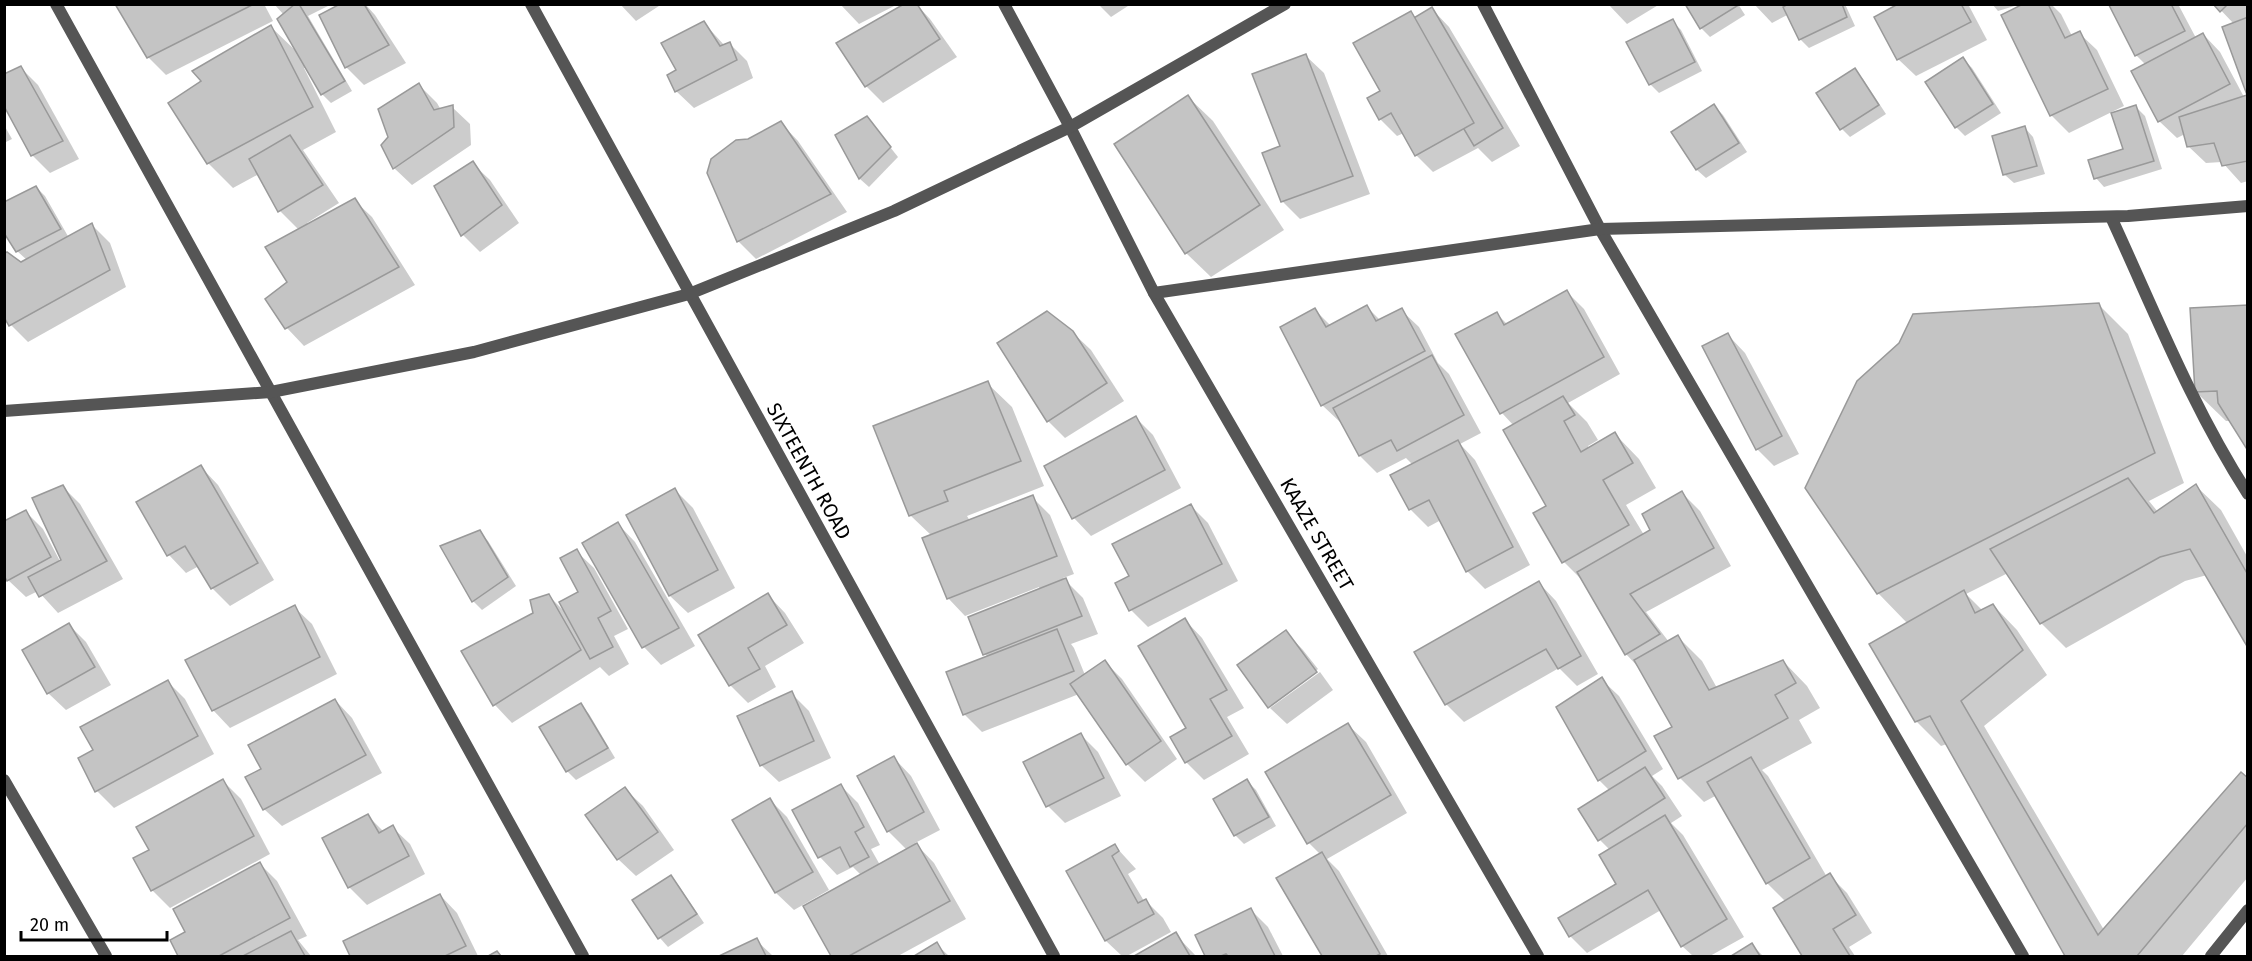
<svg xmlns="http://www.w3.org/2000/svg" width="2252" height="961" font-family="'Fira Sans',sans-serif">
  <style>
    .shadow { fill: #0003 }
    .building { fill: #c4c4c4; stroke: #999; stroke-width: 1.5 }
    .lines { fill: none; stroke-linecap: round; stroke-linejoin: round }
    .street { stroke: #555; stroke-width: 12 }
    .labels { text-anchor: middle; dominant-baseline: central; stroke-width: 5; stroke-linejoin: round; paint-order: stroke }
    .street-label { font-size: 20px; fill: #000; stroke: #fff }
  </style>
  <rect width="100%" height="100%" fill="#fff"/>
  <g class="shadow">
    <polygon points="264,4 273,21 166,75 148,57 116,5"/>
    <polygon points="274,4 332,4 308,16 352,91 331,103 322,94 306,67 304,68 336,132 303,150 339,203 307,223 308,225 354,200 372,217 415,285 304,346 287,328 267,299 289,282 299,230 280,211 259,174 233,188 208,163 204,82 271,27 297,52 284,15"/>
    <polygon points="344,4 365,4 375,15 406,63 364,85 346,67 321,16"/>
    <polygon points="620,4 662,4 636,21"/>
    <polygon points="840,4 898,4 859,24"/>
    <polygon points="916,4 930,19 957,57 883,103 866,86"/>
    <polygon points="1098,4 1131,4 1111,17"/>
    <polygon points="1608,4 1660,4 1627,24"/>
    <polygon points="1687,4 1738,4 1745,15 1710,37 1701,28"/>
    <polygon points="1754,4 1845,4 1855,26 1809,48 1800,39 1789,14 1772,23"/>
    <polygon points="1901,4 1968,4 1987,40 1916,76 1898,59"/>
    <polygon points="1992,4 2021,4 1998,11"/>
    <polygon points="2051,4 2061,14 2072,36 2079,33 2097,50 2124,106 2069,133 2051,115 2026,5"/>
    <polygon points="2115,4 2178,4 2196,38 2203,34 2220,52 2244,97 2248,96 2248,181 2241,183 2222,162 2206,163 2188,146 2185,134 2177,138 2159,121 2146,65 2136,55"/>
    <polygon points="2215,4 2248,4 2248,91 2234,24"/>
    <polygon points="1432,9 1449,27 1520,146 1492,162 1478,148 1433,172 1416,155 1404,133 1397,136 1380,119 1411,13 1416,18"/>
    <polygon points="1672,21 1681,30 1702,71 1659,93 1650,84"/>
    <polygon points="704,23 725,46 729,43 747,61 753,78 694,108 676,91 678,70"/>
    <polygon points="1306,56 1324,73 1370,194 1300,219 1283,202 1264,153 1282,146"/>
    <polygon points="1963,59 1972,68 2001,113 1965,136 1956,127 1927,83"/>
    <polygon points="21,68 38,85 79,159 50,173 32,155 4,103"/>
    <polygon points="1854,70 1863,79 1886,114 1850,137 1842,129"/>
    <polygon points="419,85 437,103 441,110 452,107 470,124 471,145 412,185 394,168 390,137"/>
    <polygon points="1188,97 1213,121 1284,230 1211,277 1186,253"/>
    <polygon points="1714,106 1723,115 1747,152 1706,178 1697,170 1673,132"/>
    <polygon points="2136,107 2145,116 2162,169 2104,187 2096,178 2124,150"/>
    <polygon points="867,118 898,157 869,187 860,179 837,135"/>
    <polygon points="781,123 798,141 847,212 756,259 738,241 709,173 748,141"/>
    <polygon points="4,125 12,139 4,143"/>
    <polygon points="2025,128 2033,137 2045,174 2014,183 2005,175 1994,137"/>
    <polygon points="472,163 490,180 519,223 480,252 463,235 436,186"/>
    <polygon points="36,187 45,196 69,238 92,225 110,243 126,287 28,342 11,325 27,260 17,251"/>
    <polygon points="1567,292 1584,309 1620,374 1568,403 1587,422 1598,440 1588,446 1589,449 1615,434 1639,459 1656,488 1626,505 1644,535 1653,530 1682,493 1700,511 1731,566 1646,612 1669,642 1678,637 1702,661 1717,688 1783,661 1807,686 1820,708 1799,720 1812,743 1762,770 1768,776 1827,877 1829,875 1847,893 1872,933 1849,947 1855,956 1804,956 1775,909 1786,902 1767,883 1717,795 1704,802 1680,778 1674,727 1640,669 1626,654 1586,584 1564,562 1548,506 1514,426 1502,413 1457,335 1496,313 1507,324"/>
    <polygon points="2098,304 2128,334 2184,483 2149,501 2158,512 2196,486 2221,510 2248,558 2248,645 2207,575 2185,581 2066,648 2041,623 2008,573 1966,594 1983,611 1993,605 2017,630 2047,675 1984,726 2104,930 2248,780 2248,877 2182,956 2066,956 1947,744 1941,746 1916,721 1908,624 1878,593"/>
    <polygon points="2248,306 2231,421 2226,421 2196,392"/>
    <polygon points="1367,307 1380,320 1401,310 1419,327 1438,363 1449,374 1481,433 1460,444 1475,460 1530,565 1485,589 1467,571 1441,520 1428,527 1410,509 1413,465 1406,458 1377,473 1360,456 1342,421 1340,422 1322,405 1315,310 1331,326"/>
    <polygon points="1072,332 1091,350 1124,401 1065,438 1048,421"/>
    <polygon points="1728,335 1745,353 1799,454 1774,466 1757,449"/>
    <polygon points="987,383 1012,407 1044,486 967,516 970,521 1032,497 1050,515 1074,574 1063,578 1083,598 1098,634 1071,644 1074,648 1085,675 1105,662 1122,679 1177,759 1145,782 1127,764 1079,694 982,732 964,714 988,657 985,654 1040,590 1039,587 965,616 948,598 932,536 911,516 875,427"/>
    <polygon points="1136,418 1153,435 1181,488 1091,536 1074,518 1046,467"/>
    <polygon points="201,467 218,485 274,580 230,606 212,588 199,566 186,573 169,555 138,503"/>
    <polygon points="63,487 80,504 123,579 58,613 38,591 26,597 8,580 26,512 43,529 62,565"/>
    <polygon points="675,490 693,508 735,588 688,613 670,596 628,516"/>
    <polygon points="1191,506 1208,523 1238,581 1148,627 1131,610 1131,577"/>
    <polygon points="618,524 635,542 695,646 661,665 644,647 584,543"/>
    <polygon points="479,532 488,541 516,586 482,610 473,601"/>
    <polygon points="576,551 594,568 628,629 614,636 629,664 609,676 600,667 512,723 495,705 463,652 535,614 549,596 566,613 581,593"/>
    <polygon points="1539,583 1556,601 1598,674 1577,686 1559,668 1464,722 1446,704 1417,653"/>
    <polygon points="768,595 785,613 804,643 765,666 776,687 748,703 730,685 700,635"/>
    <polygon points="294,607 312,624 337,674 230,728 213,710"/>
    <polygon points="1185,620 1202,638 1244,708 1227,717 1249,754 1204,780 1186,762 1172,738 1188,728"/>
    <polygon points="69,625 86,642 111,685 66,710 48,693"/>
    <polygon points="1286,632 1303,650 1318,669 1270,705 1270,707 1239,666"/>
    <polygon points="1320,672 1333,690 1287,724 1270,708"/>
    <polygon points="1601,679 1619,696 1663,769 1652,776 1662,786 1682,816 1671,823 1683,835 1744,937 1710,956 1693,956 1682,946 1661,910 1587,953 1570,936 1618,884 1610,850 1600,840 1610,791 1599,780"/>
    <polygon points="168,682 185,699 214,754 114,808 97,791 95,751"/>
    <polygon points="791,693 809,711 831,758 779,782 761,765"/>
    <polygon points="335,700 352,718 382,773 282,826 264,809 263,769"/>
    <polygon points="581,705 589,714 615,758 576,780 567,771 542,727"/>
    <polygon points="1348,725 1366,742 1407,813 1327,859 1339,871 1388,956 1324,956 1278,879 1320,854 1309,843"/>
    <polygon points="1080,734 1098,752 1121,796 1065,823 1048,806"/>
    <polygon points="894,758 911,776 940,830 915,843 934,863 966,919 898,956 833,956 805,907 862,876 853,867 837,875 820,857 794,810 841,786 858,803 880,845 871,849 880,865 907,850 888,831"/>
    <polygon points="223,781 241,799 270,854 170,908 152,890 151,850"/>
    <polygon points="1247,781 1256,790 1276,826 1244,844 1235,835"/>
    <polygon points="625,789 643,806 674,850 636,876 618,859"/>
    <polygon points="770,800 787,817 829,890 794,910 776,893 734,820"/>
    <polygon points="368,816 384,832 392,827 410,844 425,874 367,905 349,887"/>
    <polygon points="1115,846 1136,869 1128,874 1144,901 1145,900 1163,918 1171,932 1127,956 1122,956 1106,941 1068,872"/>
    <polygon points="260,864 277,881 307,936 298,940 311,956 180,956 172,941 187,933"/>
    <polygon points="671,877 679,886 704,923 668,947 660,938"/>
    <polygon points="440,895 457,913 478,956 352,956 345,942"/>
    <polygon points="1251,910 1268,927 1283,956 1207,956 1197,935"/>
    <polygon points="1175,934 1196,956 1137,956"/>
    <polygon points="756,940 773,956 723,956"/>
    <polygon points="936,944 949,956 917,956"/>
    <polygon points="1752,945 1763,956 1734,956"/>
  </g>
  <g class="building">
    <polygon points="115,4 254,4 147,58"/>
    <polygon points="295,4 299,4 345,81 321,95 277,19"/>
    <polygon points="340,4 364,4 389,45 345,68 319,15"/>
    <polygon points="904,4 917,4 940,39 865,87 836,43"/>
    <polygon points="1685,4 1736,4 1737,6 1700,29"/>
    <polygon points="1788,4 1842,4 1847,17 1799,40 1783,7"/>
    <polygon points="1898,4 1961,4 1971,22 1897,60 1874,17"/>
    <polygon points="2023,4 2048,4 2065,38 2080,31 2108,89 2050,116 2001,15"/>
    <polygon points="2111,4 2171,4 2185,31 2135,56 2109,5"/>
    <polygon points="2213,4 2228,4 2220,12"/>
    <polygon points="1432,7 1503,128 1474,146 1402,25"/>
    <polygon points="1411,11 1474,123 1415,156 1391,113 1379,120 1367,98 1380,91 1353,43"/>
    <polygon points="2248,17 2248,161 2222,166 2214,143 2187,147 2179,117 2247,95 2222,27"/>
    <polygon points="1673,19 1695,62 1649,85 1626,42"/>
    <polygon points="704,21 720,46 730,42 737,60 675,92 667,75 676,70 661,43"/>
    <polygon points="271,25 313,107 207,164 168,103 201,81 192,71"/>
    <polygon points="2203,33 2230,84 2158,122 2131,71"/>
    <polygon points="1306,54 1353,176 1281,202 1262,153 1280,146 1252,74"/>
    <polygon points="1963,57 1993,104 1955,128 1925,82"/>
    <polygon points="21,66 63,141 31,156 4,106 4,74"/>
    <polygon points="1855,68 1879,105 1840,130 1816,93"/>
    <polygon points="419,83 434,110 453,105 454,127 393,169 381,145 388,137 378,109"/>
    <polygon points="1188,95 1260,205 1185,254 1114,144"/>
    <polygon points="1714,104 1739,143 1696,170 1671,132"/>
    <polygon points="2136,105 2154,161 2094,179 2088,160 2123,149 2111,113"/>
    <polygon points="867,116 891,147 859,179 835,135"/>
    <polygon points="781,121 831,194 737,242 707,173 711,159 736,140 748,139"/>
    <polygon points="2025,126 2037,166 2003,175 1992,136"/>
    <polygon points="290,135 323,185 278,212 249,159"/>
    <polygon points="473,161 502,205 461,236 434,186"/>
    <polygon points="36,186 61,229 16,252 4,233 4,202"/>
    <polygon points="355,198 399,267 285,329 265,299 287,282 265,247"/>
    <polygon points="92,223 110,270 9,326 4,317 4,254 7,252 21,262"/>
    <polygon points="1567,290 1604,357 1500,414 1455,334 1497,312 1504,325"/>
    <polygon points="2099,303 2155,453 1877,594 1805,488 1857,381 1899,343 1913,314"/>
    <polygon points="1367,305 1376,321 1402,308 1425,351 1321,406 1280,327 1315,308 1326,327"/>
    <polygon points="2248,305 2248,451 2218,403 2217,391 2195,392 2190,308"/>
    <polygon points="1047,311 1073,331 1107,383 1047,422 997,343"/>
    <polygon points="1728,333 1782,436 1756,450 1702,346"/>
    <polygon points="1432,355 1464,415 1397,451 1391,440 1359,456 1333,408"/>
    <polygon points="988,381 1021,461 944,491 948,501 909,516 873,426"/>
    <polygon points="1563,396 1575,415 1564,421 1581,452 1615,432 1633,463 1603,480 1629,525 1562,563 1533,513 1546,506 1503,430"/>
    <polygon points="1136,416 1165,470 1072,519 1044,466"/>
    <polygon points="1458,440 1513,547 1466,572 1429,500 1409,510 1390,475"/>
    <polygon points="201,465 258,563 211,589 185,546 167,556 136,502"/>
    <polygon points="2128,478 2154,513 2196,484 2248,575 2248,648 2190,549 2160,557 2040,624 1990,549"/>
    <polygon points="63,485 107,561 39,597 28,577 61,560 32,498"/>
    <polygon points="675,488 718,570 669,596 626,515"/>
    <polygon points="1682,491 1714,548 1630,594 1660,634 1625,655 1577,572 1650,530 1642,514"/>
    <polygon points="1033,495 1057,556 947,599 922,538"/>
    <polygon points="1191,504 1222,564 1129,611 1115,583 1129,576 1112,544"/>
    <polygon points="26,510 51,557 7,581 4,576 4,521"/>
    <polygon points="618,522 679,628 642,648 582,543"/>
    <polygon points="480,530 508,577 472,602 440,546"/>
    <polygon points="577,549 611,611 598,618 613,647 590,659 559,602 578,592 560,558"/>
    <polygon points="1066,578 1082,616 983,655 968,617"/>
    <polygon points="1539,581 1581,656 1558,669 1546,649 1445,705 1414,652"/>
    <polygon points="1964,590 1975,613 1993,604 2023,650 1961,701 2098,935 2241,772 2248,778 2248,823 2137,956 2065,956 1930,716 1915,722 1869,644"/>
    <polygon points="768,593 787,625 748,648 760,669 729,686 698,635"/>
    <polygon points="549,594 581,650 493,706 461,651 533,613 530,600"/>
    <polygon points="295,605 320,657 212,711 185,660"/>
    <polygon points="1185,618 1227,690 1210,699 1232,736 1185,763 1170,737 1186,728 1138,646"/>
    <polygon points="69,623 95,667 47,694 22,650"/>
    <polygon points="1057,629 1074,671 963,715 946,672"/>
    <polygon points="1286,630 1317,672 1268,708 1237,665"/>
    <polygon points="1678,635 1709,690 1783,660 1796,683 1775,695 1788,718 1678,779 1654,736 1672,727 1634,660"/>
    <polygon points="1105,660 1161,741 1126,765 1070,684"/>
    <polygon points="1602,677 1646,751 1598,781 1556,707"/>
    <polygon points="168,680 198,736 95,792 78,758 93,750 80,727"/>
    <polygon points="792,691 814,741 760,766 737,716"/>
    <polygon points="335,699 366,755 263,810 245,777 261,769 248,745"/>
    <polygon points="581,703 608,748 566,772 539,727"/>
    <polygon points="1348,723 1391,795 1307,844 1265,772"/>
    <polygon points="1081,733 1104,778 1046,807 1023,762"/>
    <polygon points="894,756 924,812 887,832 857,776"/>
    <polygon points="1751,757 1810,858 1766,884 1707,782"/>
    <polygon points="1645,767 1665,798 1598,841 1578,809"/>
    <polygon points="223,779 254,836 151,891 133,858 149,850 136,827"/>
    <polygon points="1247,779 1269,817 1234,836 1213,799"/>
    <polygon points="841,784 864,827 855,832 869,857 850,867 840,847 818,858 792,810"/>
    <polygon points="625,787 658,832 617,860 585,815"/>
    <polygon points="770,798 813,872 775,893 732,820"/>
    <polygon points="368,814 379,833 393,825 409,856 348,888 322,838"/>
    <polygon points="1665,815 1727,919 1681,947 1648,890 1569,937 1558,918 1616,884 1599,855"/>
    <polygon points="917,843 950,901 849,956 831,956 803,906"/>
    <polygon points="1115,844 1119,851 1112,856 1138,903 1146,899 1154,914 1105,941 1066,871"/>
    <polygon points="1322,852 1380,954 1376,956 1322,956 1276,878"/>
    <polygon points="260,862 290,918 219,956 178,956 170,940 185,932 173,909"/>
    <polygon points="1830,873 1856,915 1833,929 1850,956 1802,956 1773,908"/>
    <polygon points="671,875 697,914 658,939 632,900"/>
    <polygon points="440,894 466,946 445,956 350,956 343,941"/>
    <polygon points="1251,908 1275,956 1228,956 1226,954 1221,956 1205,956 1195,935"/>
    <polygon points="291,931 305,956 243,956"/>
    <polygon points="1176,932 1190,956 1134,956"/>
    <polygon points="757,938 766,956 719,956"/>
    <polygon points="937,942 945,956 914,956"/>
    <polygon points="1752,943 1760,956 1731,956"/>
    <polygon points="497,951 501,956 488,956"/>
  </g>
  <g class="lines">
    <g class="street">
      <polyline points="56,4 583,956"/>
      <polyline points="531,4 1054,956"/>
      <polyline points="1004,4 1070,127 1154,293 1538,956"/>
      <polyline points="1483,4 1600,229 2023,956"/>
      <path d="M 2111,217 C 2154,310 2192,407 2248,494"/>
      <polyline points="1154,293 1600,229 2128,216 2248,206"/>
      <polyline points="4,411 271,392 474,352 689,294 894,211 1070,127 1285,4"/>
      <polyline points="4,780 106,956"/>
      <polyline points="2211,956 2248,910"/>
    </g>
  </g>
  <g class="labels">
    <g class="street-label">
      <text transform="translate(809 471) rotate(61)">SIXTEENTH ROAD</text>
      <text transform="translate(1317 534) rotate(60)">KAAZE STREET</text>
    </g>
  </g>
  <rect width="2252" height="961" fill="none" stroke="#000000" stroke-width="12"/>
  <path d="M21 931v9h146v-9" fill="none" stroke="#000000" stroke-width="3"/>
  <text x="30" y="931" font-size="18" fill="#000000" stroke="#ffffff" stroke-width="4.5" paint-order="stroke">20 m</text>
</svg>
